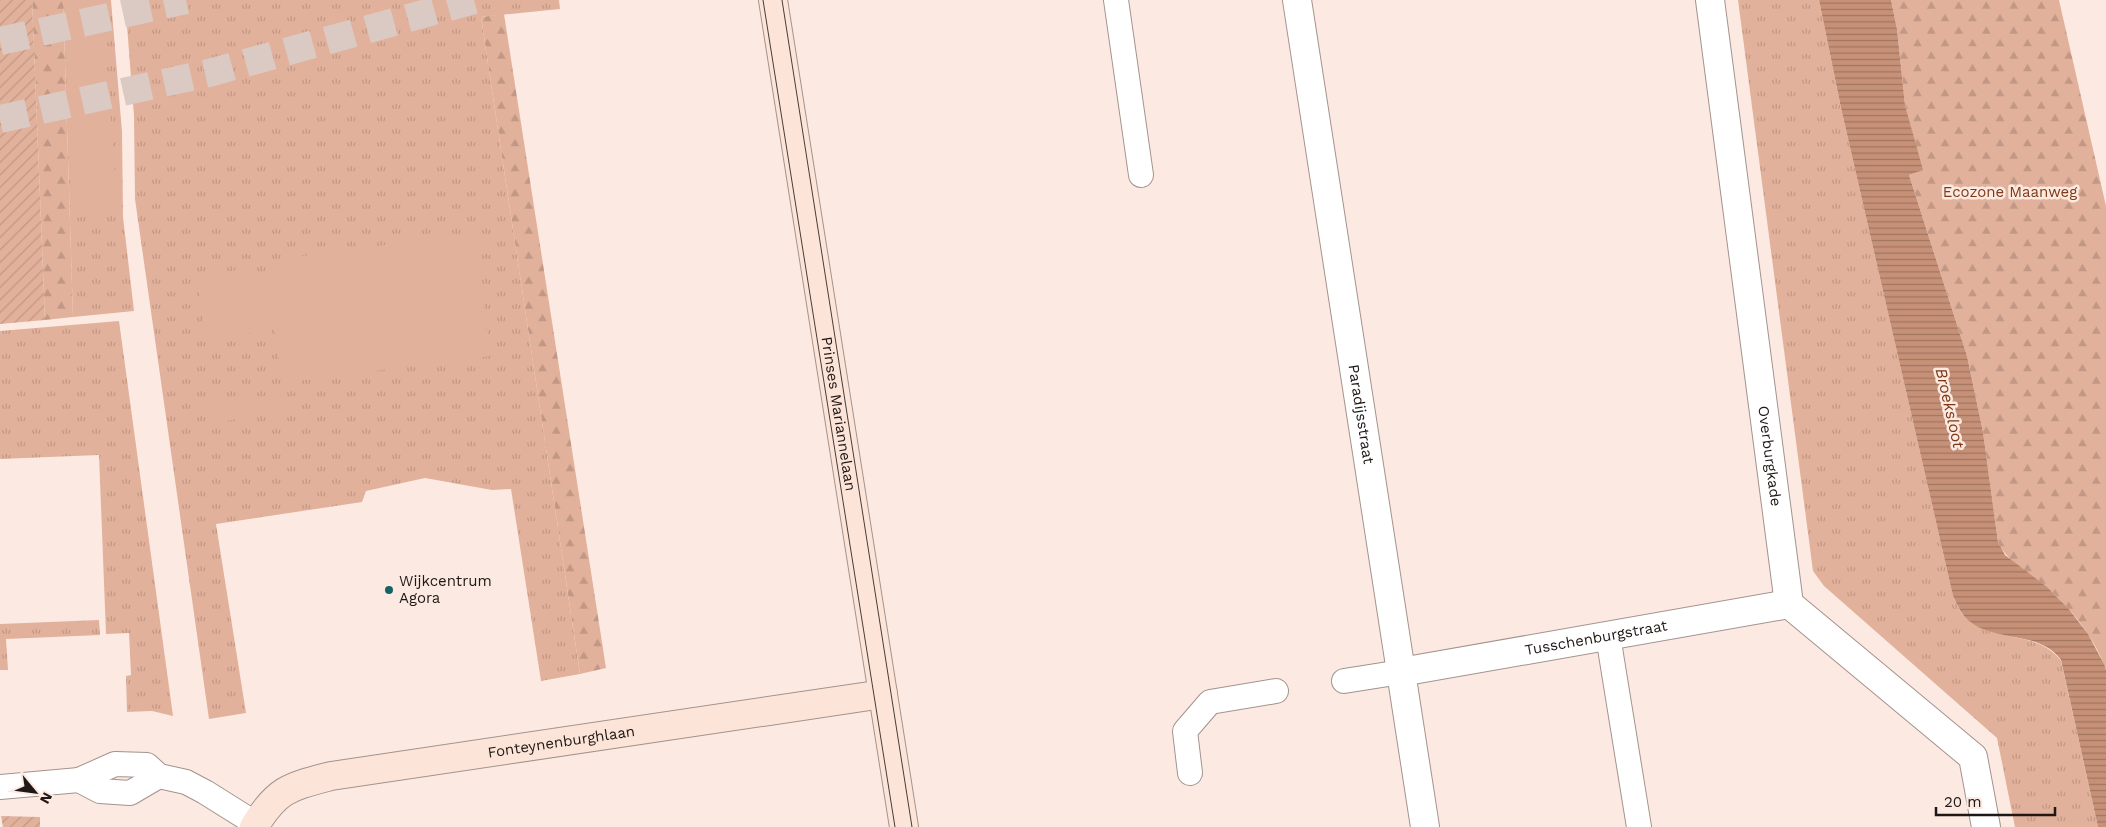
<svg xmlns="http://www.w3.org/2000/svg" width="2106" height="827" font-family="'Work Sans',sans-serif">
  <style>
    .grass { fill: url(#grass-tufts) }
    .forest { fill: url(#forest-firs) }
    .park { fill: #e2b19b }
    .garden { fill: url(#garden-furrows) }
    .water { fill: url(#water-rules) }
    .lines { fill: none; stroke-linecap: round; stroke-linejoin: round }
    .primary-tunnel { stroke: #dbcac3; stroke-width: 28; stroke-dasharray: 28 14; stroke-linecap: butt }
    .lane-casing { stroke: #a3938c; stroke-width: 26 }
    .street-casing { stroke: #a3938c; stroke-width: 30 }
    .secondary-casing { stroke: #a3938c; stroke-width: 30 }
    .lane { stroke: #fff; stroke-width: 24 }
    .street { stroke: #fff; stroke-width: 28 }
    .secondary { stroke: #fde4d8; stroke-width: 28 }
    .tram { stroke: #453d3a; stroke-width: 1 }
    .poi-dot { fill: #156465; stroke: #fceae2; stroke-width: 2 }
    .labels { text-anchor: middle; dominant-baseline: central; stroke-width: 5; stroke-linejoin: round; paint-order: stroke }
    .park-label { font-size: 15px; fill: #7e3a16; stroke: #fceae2 }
    .street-label { font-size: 15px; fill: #1f1816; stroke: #fceae2 }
    .poi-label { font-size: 15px; fill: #1f1816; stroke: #fceae2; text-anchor: start }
    .water-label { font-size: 16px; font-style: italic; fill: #7b3713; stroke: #fceae2 }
  </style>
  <defs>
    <pattern id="grass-tufts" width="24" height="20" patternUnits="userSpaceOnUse" patternTransform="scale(1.25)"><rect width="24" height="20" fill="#e2b19b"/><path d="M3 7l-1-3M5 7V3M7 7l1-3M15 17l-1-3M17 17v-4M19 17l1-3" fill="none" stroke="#c19885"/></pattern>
    <pattern id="forest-firs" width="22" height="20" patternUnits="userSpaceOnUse" patternTransform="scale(1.25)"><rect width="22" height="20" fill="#e2b19b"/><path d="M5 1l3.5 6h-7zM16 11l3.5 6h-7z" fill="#c19885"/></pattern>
    <pattern id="garden-furrows" width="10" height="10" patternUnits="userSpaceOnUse" patternTransform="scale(1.25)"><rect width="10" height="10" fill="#e2b19b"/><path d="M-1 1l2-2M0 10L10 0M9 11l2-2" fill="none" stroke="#c19885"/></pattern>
    <pattern id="water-rules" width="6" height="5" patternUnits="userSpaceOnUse" patternTransform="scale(1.25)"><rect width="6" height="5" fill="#c79178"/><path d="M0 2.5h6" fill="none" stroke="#a17561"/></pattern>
  </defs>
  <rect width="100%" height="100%" fill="#fceae2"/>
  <g class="grass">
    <polygon points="63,0 111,0 122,132 123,217 134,311 73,317"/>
    <polygon points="125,0 559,0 560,9 481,17 580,674 541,681 511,489 492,490 425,478 366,491 362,502 216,524 246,713 209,719 135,199 134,116"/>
    <path d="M 1738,0 L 1819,0 L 1841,108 L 1953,596 C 1956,602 1959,611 1964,616 C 1991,644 2038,629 2061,661 L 2098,827 L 2015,827 L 1997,738 L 1824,586 L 1813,571 Z"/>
    <polygon points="119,321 173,716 152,711 127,712 126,676 131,675 129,633 106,634 99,455 0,459 0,331"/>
    <polygon points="99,620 100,635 6,639 8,670 0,670 0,624"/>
  </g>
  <g class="forest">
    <polygon points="32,0 63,0 73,317 45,320"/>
    <path d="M 1891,0 L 2059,0 L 2106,206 L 2106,670 C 2095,638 2071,608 2045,586 C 2029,573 2007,562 1998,542 L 1983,432 L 1967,356 L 1909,175 L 1922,170 L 1905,105 L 1897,29 Z"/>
    <polygon points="504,14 606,668 580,674 481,17"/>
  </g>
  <g class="park">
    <polygon points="64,0 105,0 107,71 118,214 71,218"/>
    <polygon points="474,233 490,356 282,383 266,261"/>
    <polygon points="252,268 263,277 269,321 259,332 215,338 204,329 199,286 207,274"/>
    <polygon points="282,394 284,413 211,423 208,404"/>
  </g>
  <g class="garden">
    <polygon points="0,0 32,0 45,320 0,324"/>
    <polygon points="1,816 40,817 40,827 3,827"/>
  </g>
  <path class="water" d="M 1819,0 L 1891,0 L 1897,29 L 1905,105 L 1923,170 L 1909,175 L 1967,356 L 1983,432 L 1998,542 L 2005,555 L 2047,587 L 2068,608 L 2088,634 L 2104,664 L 2106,670 L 2106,827 L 2098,827 L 2061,660 C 2038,628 1990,645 1964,616 C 1959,610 1956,602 1953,596 L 1841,108 Z"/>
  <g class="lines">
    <g class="primary-tunnel">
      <polyline points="0,41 186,0"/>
      <polyline points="0,119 209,73 474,0"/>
    </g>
    <defs>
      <g id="lane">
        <polyline points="1116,0 1141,175"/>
        <polyline points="1608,636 1639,827"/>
        <polyline points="1344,681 1401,672"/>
        <polyline points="1190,773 1185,731 1210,702 1276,691"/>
        <polyline points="79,780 100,791 130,793 159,776"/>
        <polyline points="0,787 79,780 115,764 147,765 159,776 186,782 205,792 256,824"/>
      </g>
      <g id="street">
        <path id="s1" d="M 1297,0 L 1425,827"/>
        <path id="s2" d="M 1710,0 L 1789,604 L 1973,757 L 1986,827"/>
        <path id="s3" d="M 1401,672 L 1789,604"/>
      </g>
      <g id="secondary">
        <path id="s4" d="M 773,0 L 904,827"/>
        <path id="s5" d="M 254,827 C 277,789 289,787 331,776 L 883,694"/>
      </g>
    </defs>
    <use href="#lane" class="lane-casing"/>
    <use href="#street" class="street-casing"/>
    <use href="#secondary" class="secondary-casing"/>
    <use href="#lane" class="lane"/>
    <use href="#street" class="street"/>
    <use href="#secondary" class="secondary"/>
    <g class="tram">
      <polyline points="763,0 895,827"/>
      <polyline points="782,0 912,827"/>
    </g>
  </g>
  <circle class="poi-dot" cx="389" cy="590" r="5"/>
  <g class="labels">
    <g class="park-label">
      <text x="2010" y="192">Ecozone Maanweg</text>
    </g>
    <g class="street-label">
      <text stroke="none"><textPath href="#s4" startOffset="419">Prinses Mariannelaan</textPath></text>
      <text stroke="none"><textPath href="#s1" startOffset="419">Paradijsstraat</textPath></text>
      <text stroke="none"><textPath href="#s2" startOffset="460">Overburgkade</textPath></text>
      <text stroke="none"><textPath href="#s3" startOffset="198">Tusschenburgstraat</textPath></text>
      <text stroke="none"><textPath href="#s5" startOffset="329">Fonteynenburghlaan</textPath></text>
    </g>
    <g class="poi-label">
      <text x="399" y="581">Wijkcentrum<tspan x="399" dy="17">Agora</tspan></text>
    </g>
    <g class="water-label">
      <text transform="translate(1950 408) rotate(77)">Broeksloot</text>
    </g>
  </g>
  <g transform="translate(35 792) rotate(119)" stroke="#fceae2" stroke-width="4" paint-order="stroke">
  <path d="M0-4L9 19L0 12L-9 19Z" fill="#1f1816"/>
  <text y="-8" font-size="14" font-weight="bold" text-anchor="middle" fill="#1f1816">N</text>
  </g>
  <path d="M1936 807v8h119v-8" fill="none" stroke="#1f1816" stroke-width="2.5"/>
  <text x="1944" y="807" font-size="15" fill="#1f1816" stroke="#fceae2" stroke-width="4" paint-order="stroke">20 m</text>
</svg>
